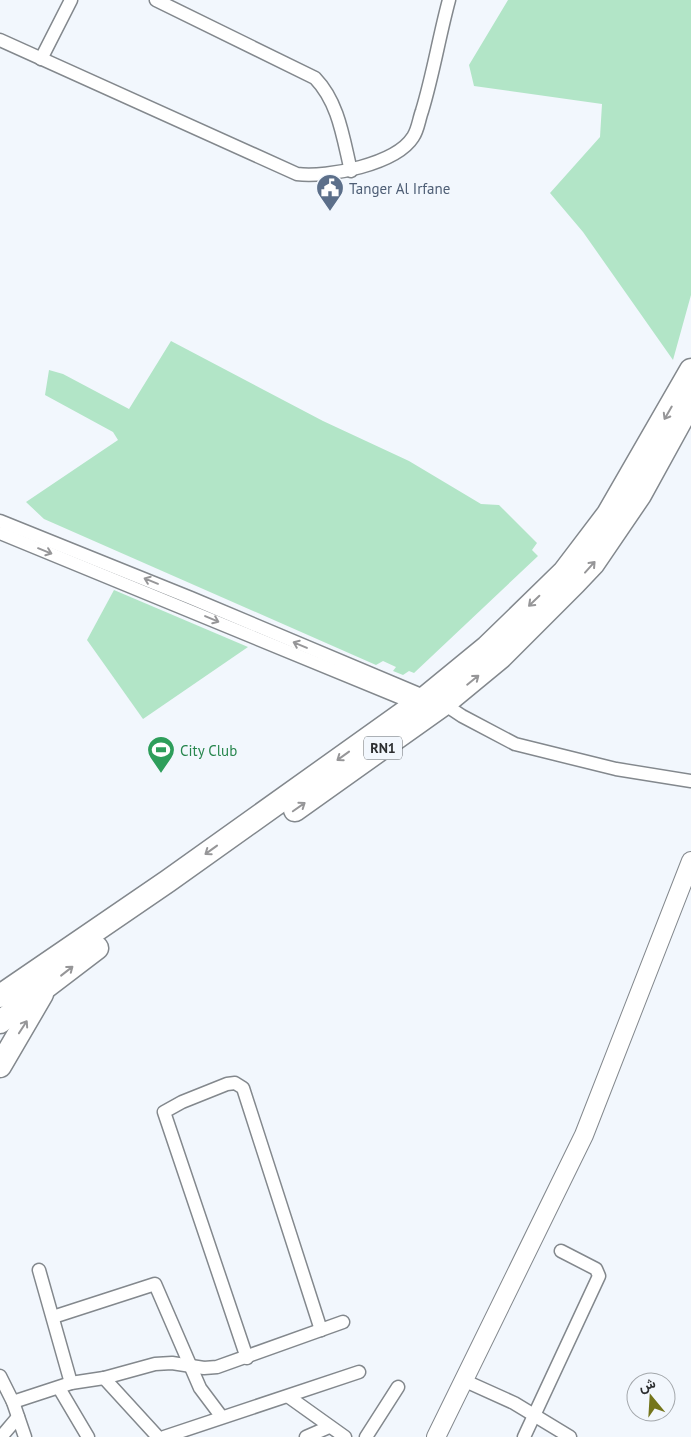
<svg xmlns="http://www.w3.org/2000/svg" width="691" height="1437" font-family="'PT Sans',Vazirmatn,sans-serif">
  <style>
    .green { fill: #b2e5c7 }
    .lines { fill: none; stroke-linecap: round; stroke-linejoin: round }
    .street-casing { stroke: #83888d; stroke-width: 15 }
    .secondary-casing { stroke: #83888d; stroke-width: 20 }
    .highway-casing { stroke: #83888d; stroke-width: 25 }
    .street { stroke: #fff; stroke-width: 12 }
    .secondary { stroke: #fff; stroke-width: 18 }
    .highway { stroke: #fff; stroke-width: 22 }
    .oneway { stroke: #969698 }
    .labels { text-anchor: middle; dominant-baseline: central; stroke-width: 4; stroke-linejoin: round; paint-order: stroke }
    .shield { fill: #f2f7fd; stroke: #676a6e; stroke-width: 1 }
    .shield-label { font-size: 14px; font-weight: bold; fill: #2c2e30 }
    .service-label { font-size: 15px; fill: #4e5e75; stroke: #f2f7fd; text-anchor: start }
    .leisure-label { font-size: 15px; fill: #27864d; stroke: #f2f7fd; text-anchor: start }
  </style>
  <rect width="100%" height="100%" fill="#f2f7fd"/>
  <g class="green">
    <polygon points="508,0 691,0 691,295 673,360 583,232 550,193 600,137 602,104 474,86 469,65"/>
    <polygon points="171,341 323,421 409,461 481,504 499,505 537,543 532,550 538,556 414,673 409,671 403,675 393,671 396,667 383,661 376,665 44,519 26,502 118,440 113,432 45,395 49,370 63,374 129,409"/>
    <polygon points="114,590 248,647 143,719 87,640"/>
  </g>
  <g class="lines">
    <defs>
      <g id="street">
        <path d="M 156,0 L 315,78 C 339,103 343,138 351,171"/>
        <path d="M 0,40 L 297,174 C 328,178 396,164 413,137 C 418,130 419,119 422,111 C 433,75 439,37 449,0"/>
        <polyline points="41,59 71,0"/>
        <polyline points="0,521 191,598 426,697"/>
        <polyline points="0,533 416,704"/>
        <polyline points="444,704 462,716 515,744 616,769 691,781"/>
        <polyline points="39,1270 71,1383"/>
        <polyline points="53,1317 155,1284 200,1388 221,1416"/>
        <polyline points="247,1358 164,1112 182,1102 227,1084 235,1083 243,1088 321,1330"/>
        <polyline points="0,1376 13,1402 25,1437"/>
        <polyline points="104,1378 158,1437"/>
        <polyline points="463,1380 514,1403 570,1437"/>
        <polyline points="59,1388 88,1437"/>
        <polyline points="289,1397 345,1437"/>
        <polyline points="13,1402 71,1383 104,1378 155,1364 172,1363 204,1368 217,1367 343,1322"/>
        <polyline points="1,1437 18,1417"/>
        <polyline points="164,1437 359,1372"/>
        <polyline points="306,1437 329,1427"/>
        <polyline points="366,1437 398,1387"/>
        <polyline points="524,1437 599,1276 596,1269 561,1251"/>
      </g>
      <polyline id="secondary" points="436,1437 584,1135 691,861"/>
      <g id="highway">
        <polyline points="295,810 444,704 501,657 575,583 593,564 640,495 691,402"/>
        <polyline points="0,996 168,881 426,697 487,647 564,572 608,514 691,370"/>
        <polyline points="0,1022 97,948"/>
        <polyline points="0,1066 42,994"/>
      </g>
    </defs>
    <use href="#street" class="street-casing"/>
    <use href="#secondary" class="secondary-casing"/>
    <use href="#highway" class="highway-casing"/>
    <use href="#street" class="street"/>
    <use href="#secondary" class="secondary"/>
    <use href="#highway" class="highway"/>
  </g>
  <defs><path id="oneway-shaft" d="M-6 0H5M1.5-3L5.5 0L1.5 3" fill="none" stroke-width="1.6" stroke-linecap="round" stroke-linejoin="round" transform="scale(1.25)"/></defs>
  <g class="oneway">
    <use href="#oneway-shaft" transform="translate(668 413) rotate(120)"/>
    <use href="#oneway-shaft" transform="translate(45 551) rotate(22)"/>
    <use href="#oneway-shaft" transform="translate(590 567) rotate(-48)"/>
    <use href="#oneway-shaft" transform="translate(151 581) rotate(-158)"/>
    <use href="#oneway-shaft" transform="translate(534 601) rotate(136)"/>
    <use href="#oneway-shaft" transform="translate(212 619) rotate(23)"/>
    <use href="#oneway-shaft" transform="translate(300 645) rotate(-157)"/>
    <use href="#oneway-shaft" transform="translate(473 680) rotate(-39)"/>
    <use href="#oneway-shaft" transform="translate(343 756) rotate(144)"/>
    <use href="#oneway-shaft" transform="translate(299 807) rotate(-35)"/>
    <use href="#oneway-shaft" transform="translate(211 850) rotate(144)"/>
    <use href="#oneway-shaft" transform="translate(67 971) rotate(-38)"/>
    <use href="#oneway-shaft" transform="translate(23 1027) rotate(-57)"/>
  </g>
  <defs>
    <symbol id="civic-pin" viewBox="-11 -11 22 30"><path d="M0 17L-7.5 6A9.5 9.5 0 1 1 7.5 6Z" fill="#5c6f8a" stroke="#f2f7fd"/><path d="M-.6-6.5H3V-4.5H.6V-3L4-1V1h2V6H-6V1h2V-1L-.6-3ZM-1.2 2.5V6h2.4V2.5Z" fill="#fff"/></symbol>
    <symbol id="stadium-pin" viewBox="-11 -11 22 30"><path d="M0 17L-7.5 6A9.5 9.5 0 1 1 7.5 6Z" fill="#2e9e5b" stroke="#f2f7fd"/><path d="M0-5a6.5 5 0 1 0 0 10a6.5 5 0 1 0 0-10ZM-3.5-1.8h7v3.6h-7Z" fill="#fff"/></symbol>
  </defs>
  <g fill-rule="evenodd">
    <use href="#civic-pin" x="314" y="172" width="32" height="43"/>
    <use href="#stadium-pin" x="145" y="734" width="32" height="43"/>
  </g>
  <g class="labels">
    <rect class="shield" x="364" y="736.5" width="38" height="23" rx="4"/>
    <g class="shield-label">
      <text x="383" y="748">RN1</text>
    </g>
    <g class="service-label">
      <text x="349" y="188">Tanger Al Irfane</text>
    </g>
    <g class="leisure-label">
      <text x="180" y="750">City Club</text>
    </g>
  </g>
  <g transform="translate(651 1397) rotate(342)"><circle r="24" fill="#f2f7fd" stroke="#a3a7ab"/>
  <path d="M0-4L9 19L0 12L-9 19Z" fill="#74751b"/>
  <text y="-8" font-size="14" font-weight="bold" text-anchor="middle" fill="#2c2e30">ش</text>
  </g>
</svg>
